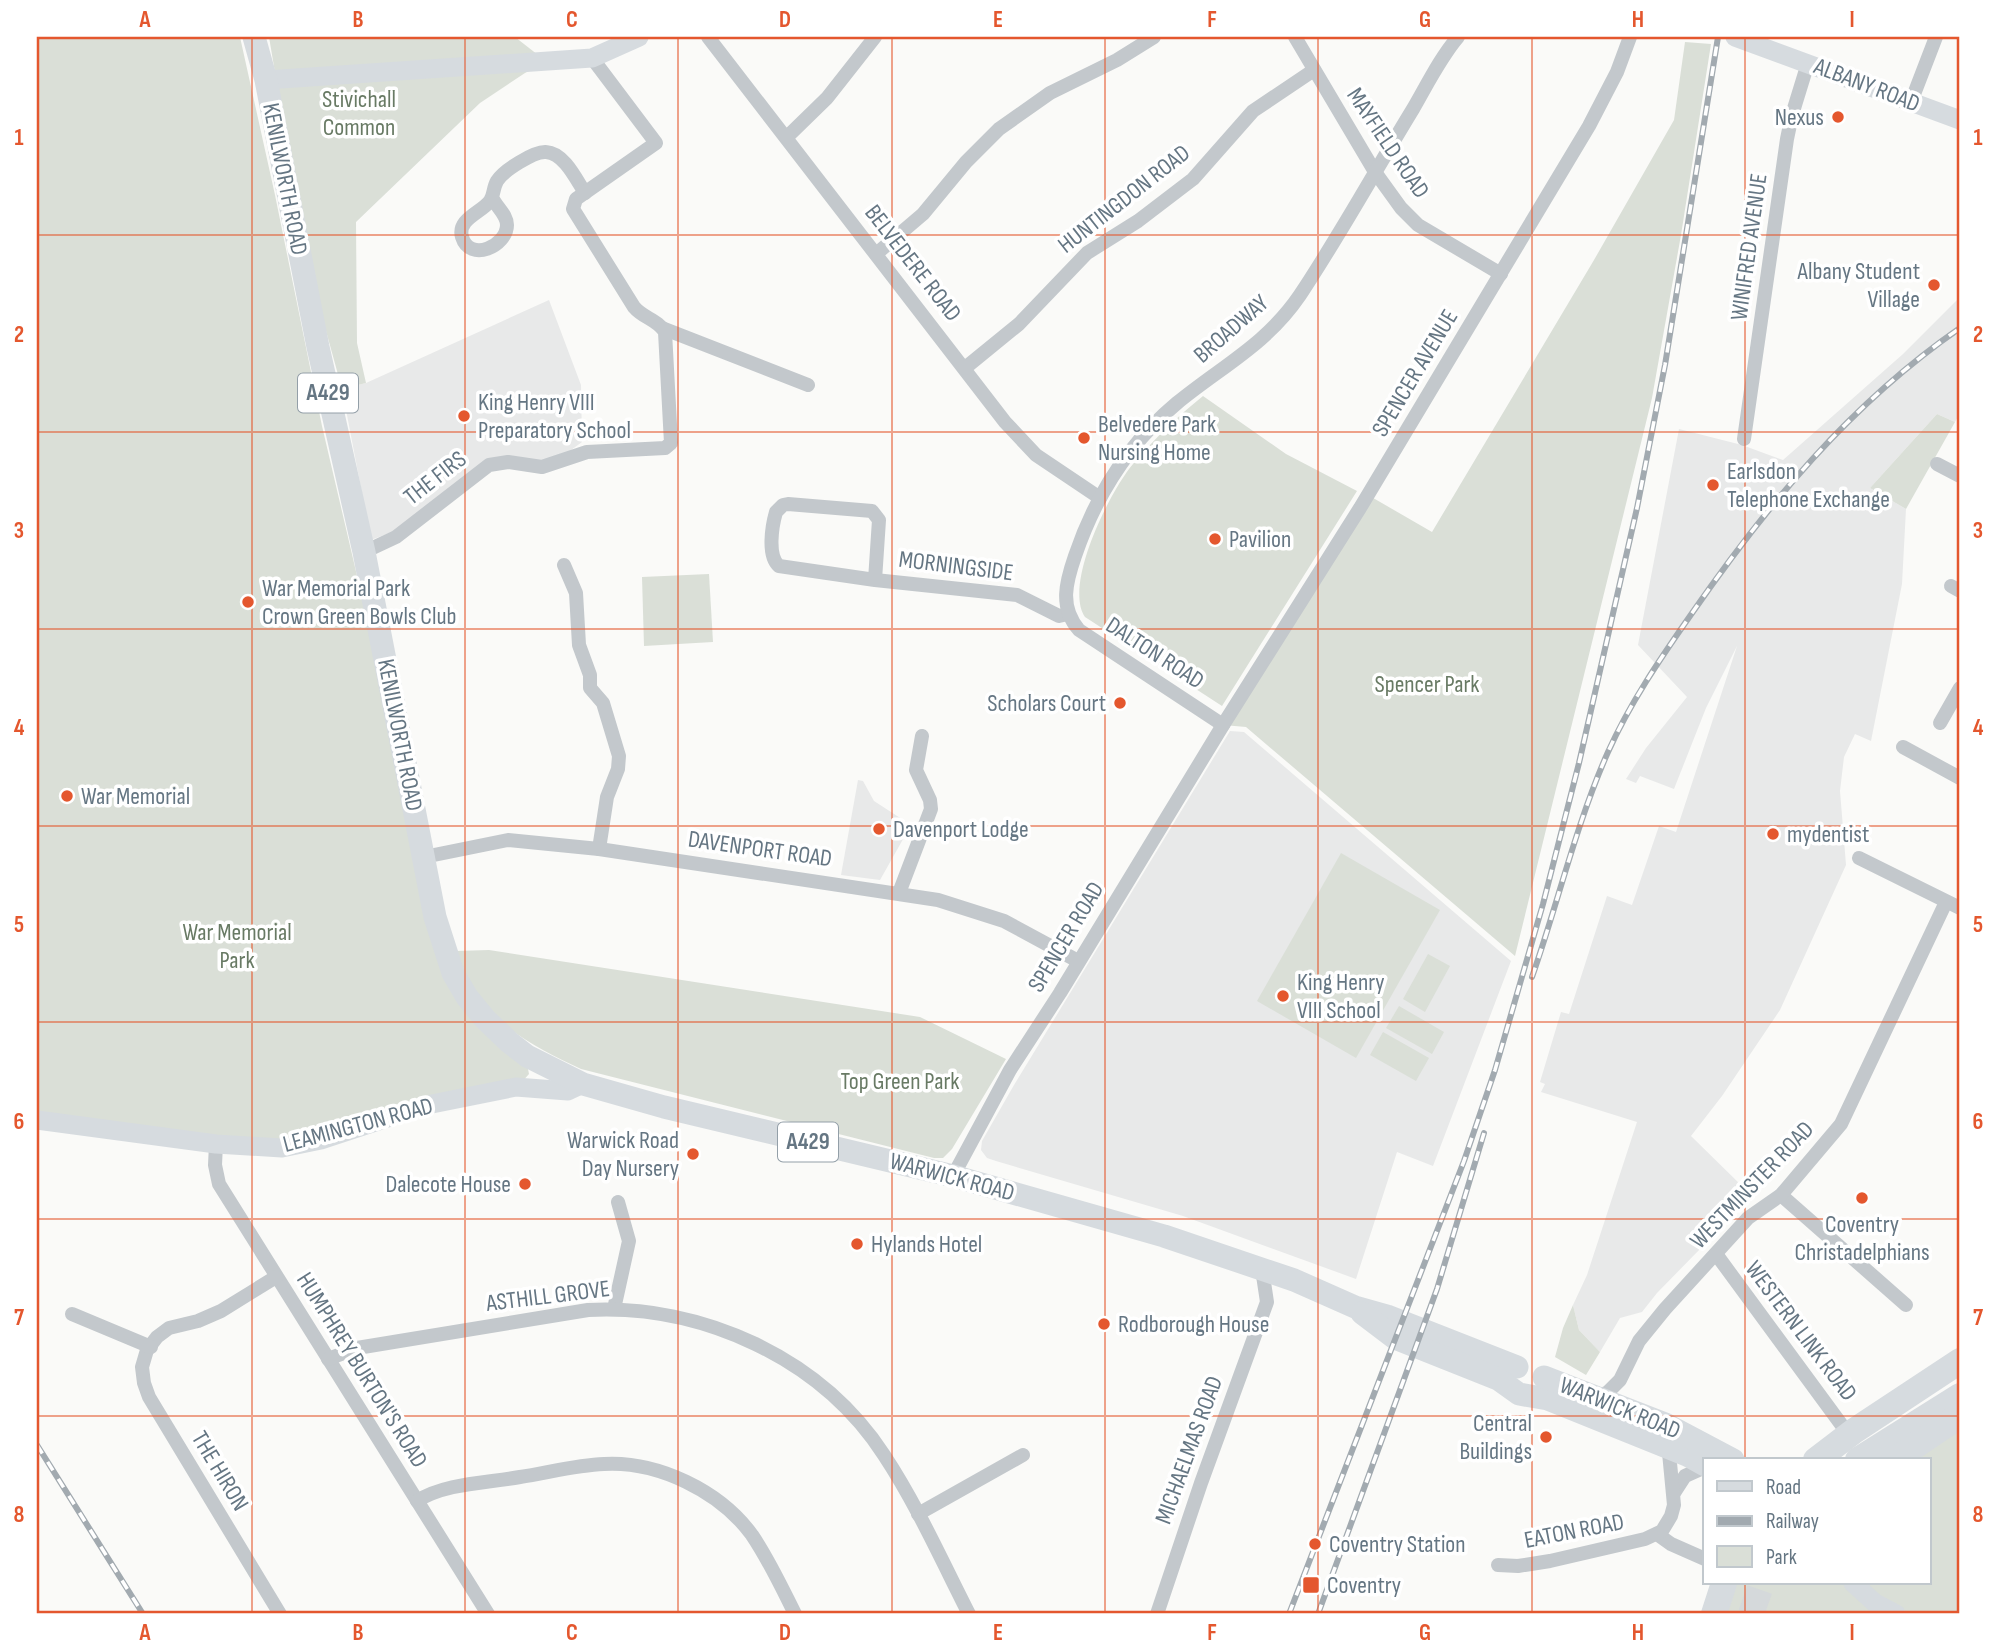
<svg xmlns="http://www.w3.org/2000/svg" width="1997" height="1651" font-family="'Sofia Sans Condensed',sans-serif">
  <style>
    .built { fill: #e8e9e9 }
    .green { fill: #dadfd7 }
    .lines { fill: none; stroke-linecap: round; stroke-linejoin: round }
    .highway-tunnel { stroke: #d5d9db; stroke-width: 26; stroke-dasharray: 26 13; stroke-linecap: butt }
    .street { stroke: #c3c8cc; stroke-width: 14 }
    .secondary { stroke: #d6dbdf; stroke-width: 19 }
    .primary { stroke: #d6dbdf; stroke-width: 23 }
    .highway { stroke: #d6dbdf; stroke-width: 26 }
    .rail-casing { stroke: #a2aab0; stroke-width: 6 }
    .rail { stroke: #fff; stroke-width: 3.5; stroke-dasharray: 10; stroke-linecap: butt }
    .grid { fill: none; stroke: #e4572e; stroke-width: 2; stroke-opacity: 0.55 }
    .poi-dot { fill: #e4572e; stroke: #fff; stroke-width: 2.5 }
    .labels { text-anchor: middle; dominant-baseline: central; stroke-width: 7; stroke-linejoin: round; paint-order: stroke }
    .shield { fill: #fff; stroke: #939fa8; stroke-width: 2 }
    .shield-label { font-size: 23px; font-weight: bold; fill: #657683 }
    .street-label { font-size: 24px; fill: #657683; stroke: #fff }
    .park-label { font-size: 24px; fill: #687a64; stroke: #fff }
    .poi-label { font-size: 24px; fill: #657683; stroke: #fff; text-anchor: start }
    .neatline { fill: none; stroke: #e4572e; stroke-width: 2.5 }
    .grid-label { font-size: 23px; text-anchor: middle; font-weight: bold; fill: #e4572e }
  </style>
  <rect width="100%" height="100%" fill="#fafaf8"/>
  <g class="built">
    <polygon points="1960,297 1960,413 1955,422 1937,414 1870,488 1906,509 1902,584 1871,741 1855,734 1844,757 1840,791 1846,865 1780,1010 1722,1096 1691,1136 1743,1187 1746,1202 1657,1293 1642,1312 1620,1318 1600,1352 1579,1330 1573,1305 1587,1275 1637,1122 1541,1092 1545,1084 1540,1082 1561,1012 1569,1014 1607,896 1632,905 1659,826 1676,832 1737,646 1706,708 1674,789 1640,776 1636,783 1626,779 1646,748 1687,697 1638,645 1679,429 1742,445 1783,460 1903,354"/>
    <polygon points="549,300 581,385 582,442 563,456 538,461 513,458 400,529 371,540 342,389 366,383"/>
    <polygon points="1230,731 1244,732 1511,961 1433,1166 1397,1152 1356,1279 1183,1216 996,1161 987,1158 981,1150 982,1141 1014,1085"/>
    <polygon points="858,780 863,781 874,801 911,825 880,880 841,875"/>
  </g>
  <g class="green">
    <polygon points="37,37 240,37 275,195 322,426 445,952 527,1064 529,1074 521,1083 288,1147 37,1120"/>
    <polygon points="269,37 515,37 547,62 525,73 480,103 356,222 357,343 366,383 342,389 307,262"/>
    <polygon points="1685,42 1711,44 1681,235 1652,398 1515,956 1246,727 1223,725 1368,495 1432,532 1594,260 1674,120"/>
    <path d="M 1203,396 L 1286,454 L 1357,491 L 1222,706 L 1085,617 C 1063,585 1110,491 1133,464 C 1154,439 1178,416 1203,396 Z"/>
    <polygon points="1937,414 1955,422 1906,509 1870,488"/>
    <polygon points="709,574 713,642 644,646 642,577"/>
    <polygon points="1341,853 1440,910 1356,1058 1257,1001"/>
    <path d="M 489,950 L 920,1017 L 1006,1059 L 952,1149 L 943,1158 L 934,1158 L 581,1069 C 536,1048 489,1024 464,977 C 461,969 459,959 456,951 Z"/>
    <polygon points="1428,954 1450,966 1425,1012 1403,999"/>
    <polygon points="1399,1006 1444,1032 1432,1054 1386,1028"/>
    <polygon points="1383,1032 1429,1058 1416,1081 1370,1055"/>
    <polygon points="1573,1305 1579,1330 1600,1352 1586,1375 1555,1357 1563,1328"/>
    <polygon points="1960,1423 1960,1614 1911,1614 1897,1607 1878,1614 1722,1614 1732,1583 1929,1583 1929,1460 1902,1460"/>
  </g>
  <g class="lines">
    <polyline class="highway-tunnel" points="1751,1614 1762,1583"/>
    <g class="street">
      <polyline points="708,37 1005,422 1036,455 1100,498"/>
      <polyline points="1295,37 1375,172 1401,208 1418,225 1501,274"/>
      <polyline points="1911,102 1936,37"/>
      <polyline points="787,137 827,98 875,37"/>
      <path d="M 492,197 C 496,207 507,214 507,225 C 507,246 470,263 462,237 C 457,219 481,213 490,201 C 494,195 493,188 497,181 C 503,171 534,151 546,152 C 564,153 576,179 585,193"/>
      <polyline points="876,254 923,214 966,162 999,129 1050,93 1117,60 1154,37"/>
      <polyline points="662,328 808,385"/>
      <polyline points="965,368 1019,324 1087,253 1138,221 1193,179 1253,111 1314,70"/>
      <polyline points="1744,439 1787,139 1792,115 1808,63"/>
      <polyline points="1937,464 1960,476"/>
      <path d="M 364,552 L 396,537 L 489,465 L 508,462 L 542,467 L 587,452 L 665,448 L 671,443 L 665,332 C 658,320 643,318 634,307 L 573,209 L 576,199 L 656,143 L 592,58"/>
      <polyline points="564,565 576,593 579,645 590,675 590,688 603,703 619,756 618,769 607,797 599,849"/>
      <path d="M 875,580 L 879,520 L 872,511 L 788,504 L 783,505 L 776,512 C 772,526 767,556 779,566 L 875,580 L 1017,595 L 1059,616 L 1068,614"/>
      <polyline points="1951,586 1960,591"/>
      <polyline points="1940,723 1960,688"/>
      <path d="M 1223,725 L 1079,630 C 1059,607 1066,582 1075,556 C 1095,497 1129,443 1177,403 C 1222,366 1266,345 1300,295 C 1340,235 1375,171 1413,109 C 1427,85 1440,58 1458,37"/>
      <polyline points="1903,747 1960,778"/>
      <polyline points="424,857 508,840 599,849 938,900 1004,921 1078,961"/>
      <polyline points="1859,858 1960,908"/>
      <polyline points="899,893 931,809 930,800 916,770 922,736"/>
      <polyline points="216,1144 215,1165 219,1184 488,1614"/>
      <polyline points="953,1176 1010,1070 1060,993 1223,725 1360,508 1589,126 1617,72 1630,37"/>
      <polyline points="1781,1195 1906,1305"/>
      <polyline points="1716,1254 1849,1435"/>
      <polyline points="276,1277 221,1311 198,1321 169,1328 157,1337 147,1350 142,1367 144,1383 149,1397 280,1614"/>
      <polyline points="614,1309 629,1241 618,1202"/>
      <polyline points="72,1314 151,1347"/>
      <path d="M 328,1359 L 357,1348 L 588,1310 C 702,1304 821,1358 884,1455 C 917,1505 942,1561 969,1614"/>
      <polyline points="1595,1398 1608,1392 1620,1380 1639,1341 1665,1309 1748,1218 1781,1195 1841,1124 1946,902"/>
      <polyline points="1674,1493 1685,1476 1705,1467"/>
      <path d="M 417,1501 C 445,1483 487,1483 520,1477 C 547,1473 576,1465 604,1464 C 658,1461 720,1491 752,1535 C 769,1560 782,1588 795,1614"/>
      <polyline points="918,1514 1023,1455"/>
      <polyline points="1657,1534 1671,1544 1705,1559"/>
      <polyline points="1498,1565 1518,1566 1550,1561 1645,1539 1662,1531 1671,1516 1674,1505 1668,1442"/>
      <polyline points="1157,1614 1201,1483 1267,1302 1262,1269"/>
    </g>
    <g class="secondary">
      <polyline points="1735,37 1960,120"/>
      <polyline points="266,80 592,58 639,37"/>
      <polyline points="37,1120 216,1144 282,1148 321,1140 427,1105 516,1087 568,1091 583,1084"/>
      <polyline points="1853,1583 1875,1603 1896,1614"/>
    </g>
    <g class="primary">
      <polyline points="254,37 266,80 318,347 364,552 435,917 453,973 467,997 485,1019 509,1042 527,1056 583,1084 664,1107 953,1176 1164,1236 1294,1280 1355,1307 1387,1316 1517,1367"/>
      <polyline points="1362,1313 1395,1338 1498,1379 1519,1394 1548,1399 1687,1455 1705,1465"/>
      <polyline points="1544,1377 1665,1424 1733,1460"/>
    </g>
    <g class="highway">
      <polyline points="1816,1460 1854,1431 1960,1361"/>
      <polyline points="1858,1460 1960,1396"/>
      <polyline points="1894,1460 1959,1416"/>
      <polyline points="1714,1614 1724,1583"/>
    </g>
    <defs>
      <g id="rail">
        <path d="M 1532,977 C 1558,903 1576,824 1608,752 C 1630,703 1660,659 1690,616 C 1766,506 1850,404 1960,328"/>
        <polyline points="37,1445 143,1614"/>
        <polyline points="1289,1614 1464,1161 1495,1070 1543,904 1579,763 1637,508 1665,365 1718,37"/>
        <polyline points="1318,1614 1437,1289 1484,1133"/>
      </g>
    </defs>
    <use href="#rail" class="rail-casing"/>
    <use href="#rail" class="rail"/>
  </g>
  <path class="grid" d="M 252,37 L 252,1614M 465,37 L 465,1614M 678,37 L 678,1614M 892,37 L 892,1614M 1105,37 L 1105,1614M 1318,37 L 1318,1614M 1532,37 L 1532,1614M 1745,37 L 1745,1460M 37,235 L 1960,235M 37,432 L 1960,432M 37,629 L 1960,629M 37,826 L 1960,826M 37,1022 L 1960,1022M 37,1219 L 1960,1219M 37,1416 L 1960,1416M 1745,1583 L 1745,1614"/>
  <g class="poi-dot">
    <circle cx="1838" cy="117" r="7"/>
    <circle cx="1934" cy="285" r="7"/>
    <circle cx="464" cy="416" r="7"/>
    <circle cx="1084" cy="438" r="7"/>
    <circle cx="1713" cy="485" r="7"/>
    <circle cx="1215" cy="539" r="7"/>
    <circle cx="248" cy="602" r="7"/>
    <circle cx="1120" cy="703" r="7"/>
    <circle cx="67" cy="796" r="7"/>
    <circle cx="879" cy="829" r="7"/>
    <circle cx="1773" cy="834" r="7"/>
    <circle cx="1283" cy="996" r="7"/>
    <circle cx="693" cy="1154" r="7"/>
    <circle cx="525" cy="1184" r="7"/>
    <circle cx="1862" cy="1198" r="7"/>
    <circle cx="857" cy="1244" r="7"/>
    <circle cx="1104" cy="1324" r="7"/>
    <circle cx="1546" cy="1437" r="7"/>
    <circle cx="1315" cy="1544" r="7"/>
    <rect x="1302" y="1576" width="18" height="18" rx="3.5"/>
  </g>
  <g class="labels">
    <g class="shield">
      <rect x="298" y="373.5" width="60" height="39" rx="5"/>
      <rect x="778" y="1122.5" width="60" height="39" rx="5"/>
    </g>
    <g class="shield-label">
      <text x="328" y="393">A429</text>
      <text x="808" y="1142">A429</text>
    </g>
    <g class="street-label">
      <text transform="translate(1867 85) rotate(21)">ALBANY ROAD</text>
      <text transform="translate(1388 143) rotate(56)">MAYFIELD ROAD</text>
      <text transform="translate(285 179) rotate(79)">KENILWORTH ROAD</text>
      <text transform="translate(1124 199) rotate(-38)">HUNTINGDON ROAD</text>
      <text transform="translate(1749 247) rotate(-82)">WINIFRED AVENUE</text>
      <text transform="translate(913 263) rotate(52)">BELVEDERE ROAD</text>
      <text transform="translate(1231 329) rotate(-41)">BROADWAY</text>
      <text transform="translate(1415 373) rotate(-59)">SPENCER AVENUE</text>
      <text transform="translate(435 478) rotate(-38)">THE FIRS</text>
      <text transform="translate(956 566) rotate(7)">MORNINGSIDE</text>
      <text transform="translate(1155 653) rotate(33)">DALTON ROAD</text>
      <text transform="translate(400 735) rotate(79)">KENILWORTH ROAD</text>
      <text transform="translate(760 849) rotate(8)">DAVENPORT ROAD</text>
      <text transform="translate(1066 937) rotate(-59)">SPENCER ROAD</text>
      <text transform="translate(358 1125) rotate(-15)">LEAMINGTON ROAD</text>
      <text transform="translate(952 1177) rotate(15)">WARWICK ROAD</text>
      <text transform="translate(1752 1185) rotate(-46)">WESTMINSTER ROAD</text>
      <text transform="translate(548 1296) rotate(-7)">ASTHILL GROVE</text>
      <text transform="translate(1801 1331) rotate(53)">WESTERN LINK ROAD</text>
      <text transform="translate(362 1370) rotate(58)">HUMPHREY BURTON'S ROAD</text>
      <text transform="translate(1620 1408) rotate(22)">WARWICK ROAD</text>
      <text transform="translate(1189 1450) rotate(-70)">MICHAELMAS ROAD</text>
      <text transform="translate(220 1471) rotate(59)">THE HIRON</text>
      <text transform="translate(1574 1531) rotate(-11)">EATON ROAD</text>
    </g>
    <g class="park-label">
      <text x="359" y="99">Stivichall<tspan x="359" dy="28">Common</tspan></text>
      <text x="1427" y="684">Spencer Park</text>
      <text x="237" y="932">War Memorial<tspan x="237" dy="28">Park</tspan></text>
      <text x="900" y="1081">Top Green Park</text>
    </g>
    <g class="poi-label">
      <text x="1824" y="117" text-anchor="end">Nexus</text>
      <text x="1920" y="271" text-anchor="end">Albany Student<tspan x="1920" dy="28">Village</tspan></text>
      <text x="478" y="402">King Henry VIII<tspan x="478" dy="28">Preparatory School</tspan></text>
      <text x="1098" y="424">Belvedere Park<tspan x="1098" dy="28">Nursing Home</tspan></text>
      <text x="1727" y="471">Earlsdon<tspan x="1727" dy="28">Telephone Exchange</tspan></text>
      <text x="1229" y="539">Pavilion</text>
      <text x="262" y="588">War Memorial Park<tspan x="262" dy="28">Crown Green Bowls Club</tspan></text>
      <text x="1106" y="703" text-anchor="end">Scholars Court</text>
      <text x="81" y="796">War Memorial</text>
      <text x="893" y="829">Davenport Lodge</text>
      <text x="1787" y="834">mydentist</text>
      <text x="1297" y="982">King Henry<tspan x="1297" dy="28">VIII School</tspan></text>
      <text x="679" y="1140" text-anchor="end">Warwick Road<tspan x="679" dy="28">Day Nursery</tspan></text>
      <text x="511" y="1184" text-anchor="end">Dalecote House</text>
      <text x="1862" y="1224" text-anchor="middle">Coventry<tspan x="1862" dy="28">Christadelphians</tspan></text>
      <text x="871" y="1244">Hylands Hotel</text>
      <text x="1118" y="1324">Rodborough House</text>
      <text x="1532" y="1423" text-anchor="end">Central<tspan x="1532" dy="28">Buildings</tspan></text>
      <text x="1329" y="1544">Coventry Station</text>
      <text x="1327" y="1585">Coventry</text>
    </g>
  </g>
  <rect width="1997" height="1651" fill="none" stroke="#ffffff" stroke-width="77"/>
  <rect x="1703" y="1458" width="228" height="126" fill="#ffffff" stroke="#c1c8cd" stroke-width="2"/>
  <rect x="1717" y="1481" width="35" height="10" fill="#d6dbdf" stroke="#c1c8cd" stroke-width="2"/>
  <text x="1766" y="1494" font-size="21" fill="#657683">Road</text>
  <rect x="1717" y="1516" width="35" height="10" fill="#a2aab0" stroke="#c1c8cd" stroke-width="2"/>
  <text x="1766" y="1528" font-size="21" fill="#657683">Railway</text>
  <rect x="1717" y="1546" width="35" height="21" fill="#dadfd7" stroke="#c1c8cd" stroke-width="2"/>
  <text x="1766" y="1564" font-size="21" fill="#657683">Park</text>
  <rect x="38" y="38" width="1920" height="1574" class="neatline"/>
  <g class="grid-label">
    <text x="145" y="27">A</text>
    <text x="358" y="27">B</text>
    <text x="572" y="27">C</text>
    <text x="785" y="27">D</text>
    <text x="998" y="27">E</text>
    <text x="1212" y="27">F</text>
    <text x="1425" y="27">G</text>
    <text x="1638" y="27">H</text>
    <text x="1852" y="27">I</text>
    <text x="19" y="145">1</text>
    <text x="1978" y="145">1</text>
    <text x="19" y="342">2</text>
    <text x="1978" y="342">2</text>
    <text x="19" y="538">3</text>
    <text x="1978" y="538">3</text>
    <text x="19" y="735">4</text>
    <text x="1978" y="735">4</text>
    <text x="19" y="932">5</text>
    <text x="1978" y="932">5</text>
    <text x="19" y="1129">6</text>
    <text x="1978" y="1129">6</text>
    <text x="19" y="1325">7</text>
    <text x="1978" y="1325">7</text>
    <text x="19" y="1522">8</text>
    <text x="1978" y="1522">8</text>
    <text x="145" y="1640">A</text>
    <text x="358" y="1640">B</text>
    <text x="572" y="1640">C</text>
    <text x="785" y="1640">D</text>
    <text x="998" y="1640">E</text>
    <text x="1212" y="1640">F</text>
    <text x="1425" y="1640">G</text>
    <text x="1638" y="1640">H</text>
    <text x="1852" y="1640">I</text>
  </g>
</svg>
